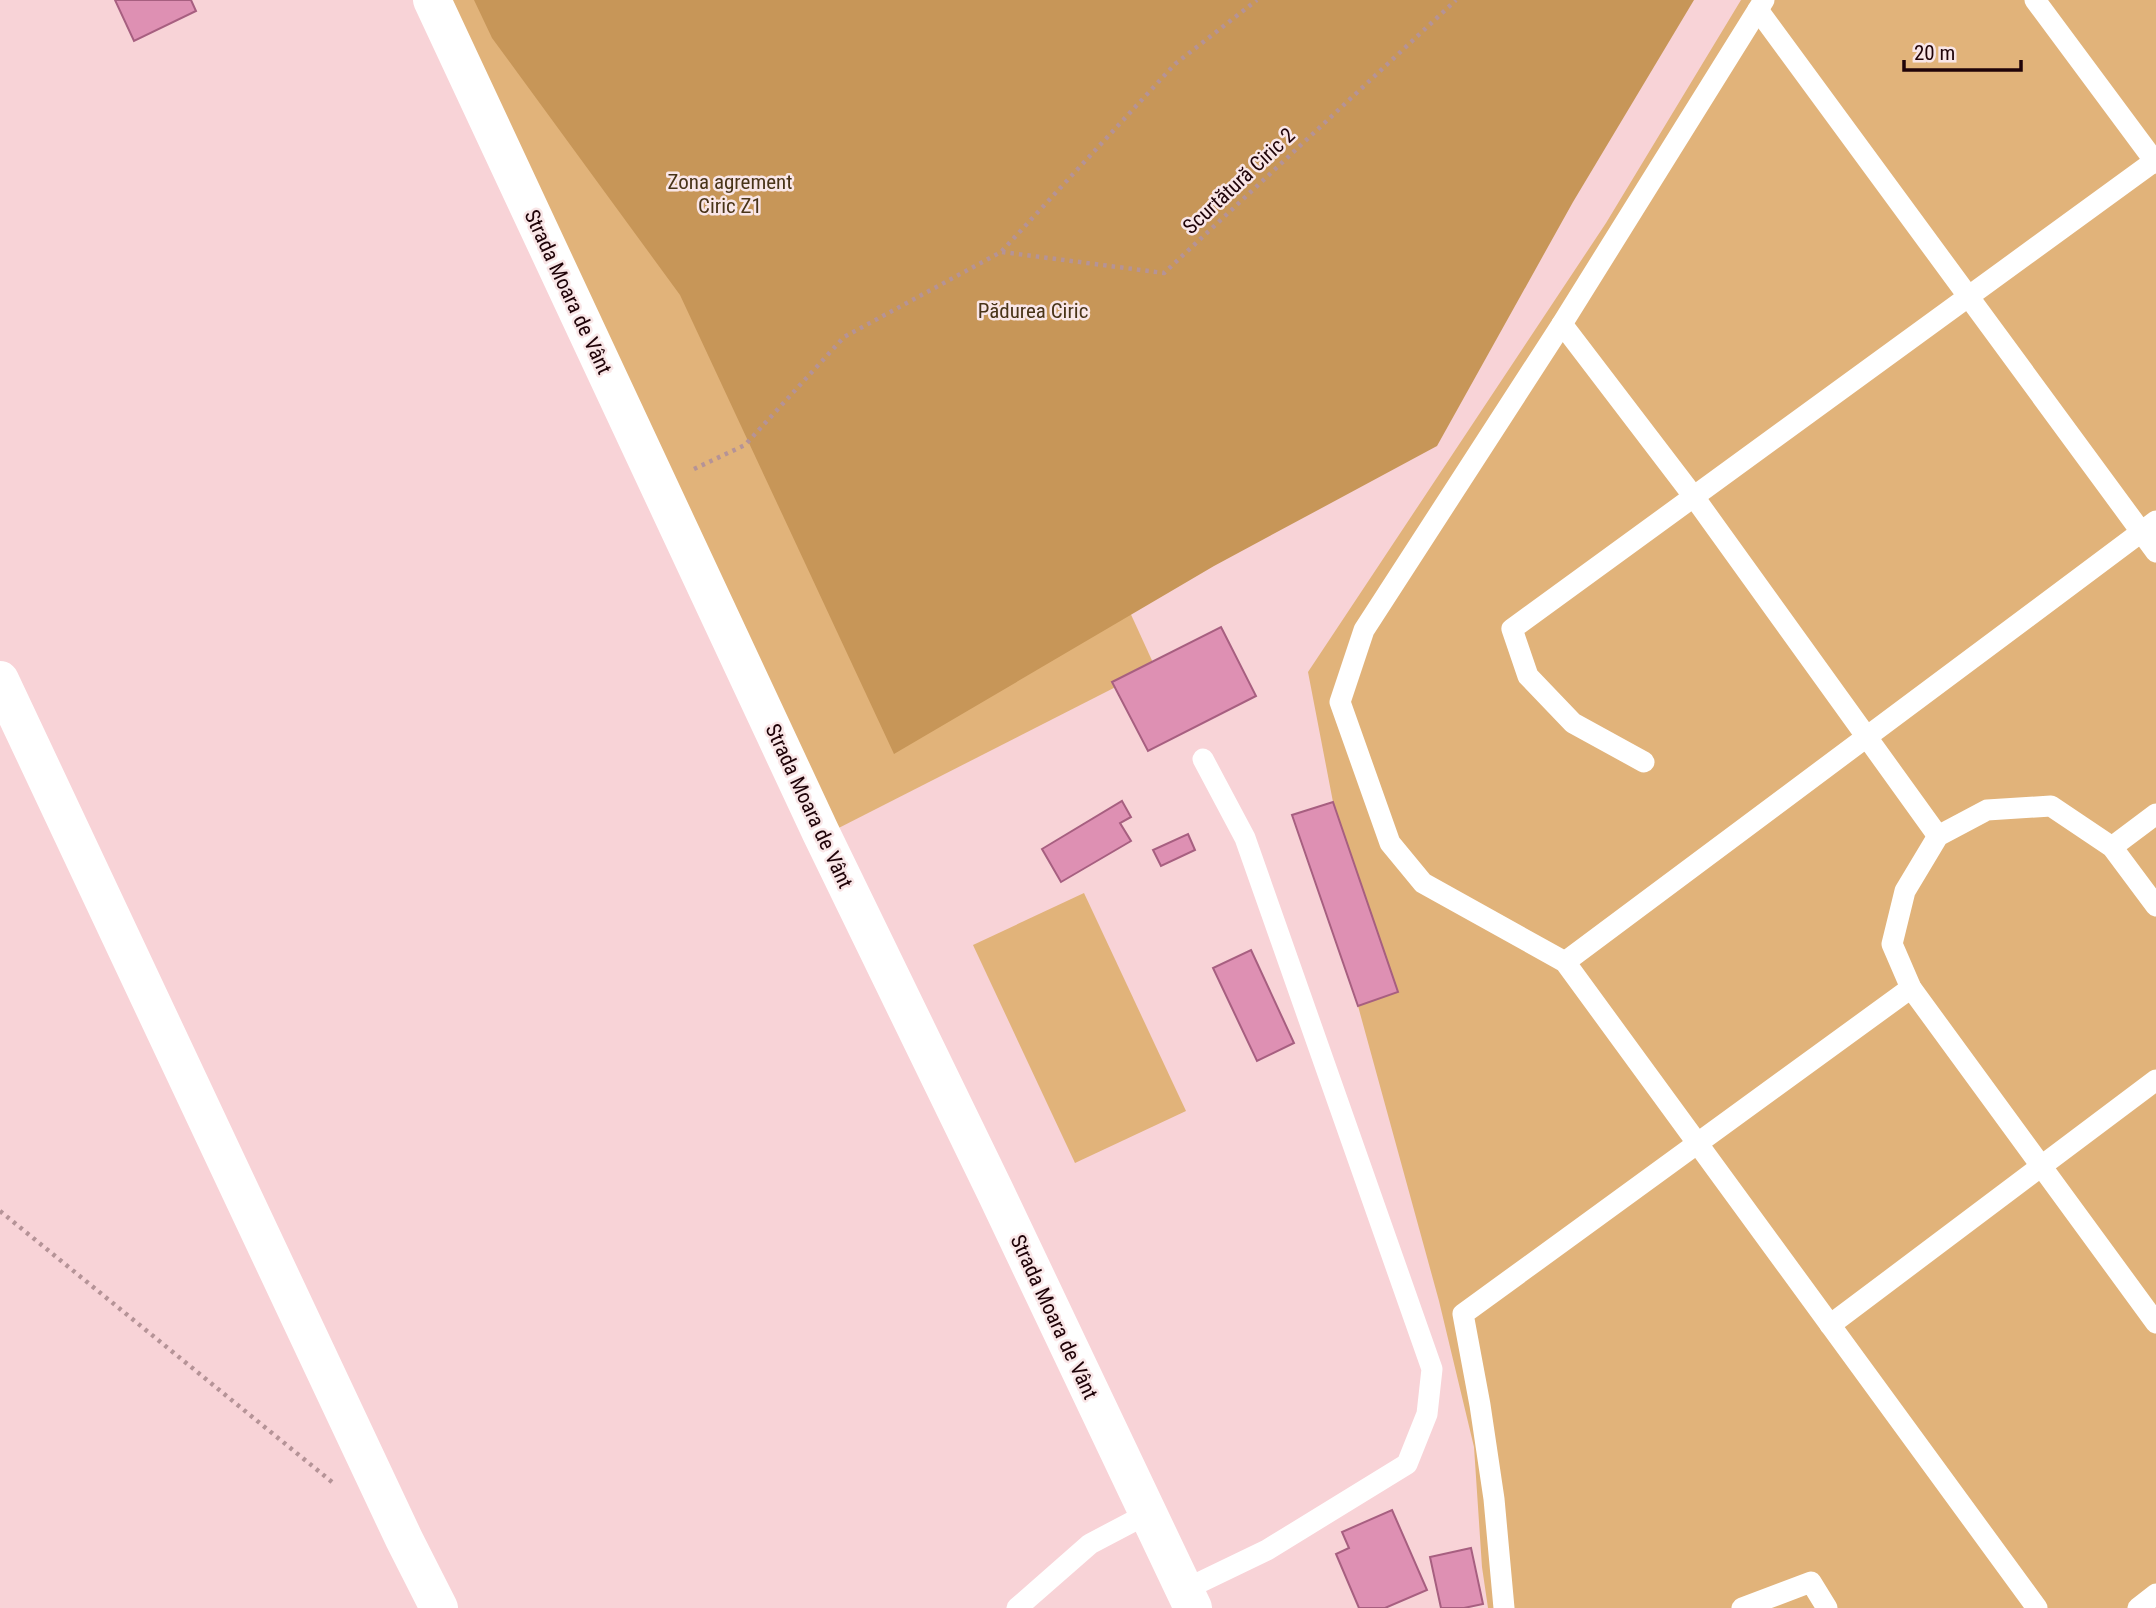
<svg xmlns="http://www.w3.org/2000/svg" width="2156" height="1608" font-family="'Roboto Condensed',sans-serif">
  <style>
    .green { fill: #e1b37a }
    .forest { fill: #c79658 }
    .building { fill: #de90b3; stroke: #a75f80; stroke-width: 2 }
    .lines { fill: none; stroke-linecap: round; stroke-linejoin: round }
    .path { stroke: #b59397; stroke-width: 4.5; stroke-dasharray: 3.5 5; stroke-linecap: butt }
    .service { stroke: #fff; stroke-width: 21 }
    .minor { stroke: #fff; stroke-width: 38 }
    .secondary { stroke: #fff; stroke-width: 38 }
    .labels { text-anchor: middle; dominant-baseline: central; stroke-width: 5; stroke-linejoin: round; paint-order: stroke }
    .street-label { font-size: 21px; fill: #1f0308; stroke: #f9e6e7 }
    .park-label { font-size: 21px; fill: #493418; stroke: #f9e6e7 }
  </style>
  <rect width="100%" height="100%" fill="#f8d3d7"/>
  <g class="green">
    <polygon points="432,0 850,0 1155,667 821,837"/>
    <polygon points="1741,0 2156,0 2156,1608 1488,1608 1482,1567 1474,1447 1439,1301 1358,1006 1398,992 1333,802 1308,672 1606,223"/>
    <polygon points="1084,893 1186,1111 1075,1163 973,945"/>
  </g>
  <polygon class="forest" points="474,0 1694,0 1573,202 1437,446 1214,566 894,754 680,295 492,38"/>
  <g class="building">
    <polygon points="115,0 191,0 196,11 134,41"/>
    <polygon points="1221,627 1256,696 1148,751 1112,682"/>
    <polygon points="1122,801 1131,817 1120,823 1131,841 1061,882 1042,849"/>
    <polygon points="1333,802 1398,992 1358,1006 1292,815"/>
    <polygon points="1188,834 1195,850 1161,866 1153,850"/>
    <polygon points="1251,950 1294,1043 1257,1061 1213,968"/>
    <polygon points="1392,1510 1427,1590 1385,1608 1359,1608 1336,1554 1349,1548 1342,1532"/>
    <polygon points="1471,1548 1483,1604 1464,1608 1441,1608 1430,1557"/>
  </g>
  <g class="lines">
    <g class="path">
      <polyline points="1002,252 1164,273 1456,0"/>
      <polyline points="694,469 745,445 844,337 1001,252 1175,64 1257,0"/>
      <polyline points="0,1211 332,1482"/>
    </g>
    <g class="service">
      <polyline points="1764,0 1562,324 1364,630 1340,702 1390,843 1423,883 1565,962 2037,1608"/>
      <polyline points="2035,0 2156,163"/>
      <polyline points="1758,10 2156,552"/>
      <polyline points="1562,324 1694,497 1938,836"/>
      <polyline points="1644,762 1573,723 1528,676 1512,629 2156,160"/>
      <polyline points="2112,847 2156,814"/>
      <polyline points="2156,906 2112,847 2051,806 1987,810 1938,836 1905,891 1892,944 1911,988 2156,1323"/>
      <polyline points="1565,962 2156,521"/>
      <polyline points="1830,1325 2156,1080"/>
      <polyline points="1184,1590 1267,1550 1407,1464 1427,1414 1432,1369 1245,838 1203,759"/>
      <polyline points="1017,1608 1090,1544 1147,1514"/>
      <polyline points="1504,1608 1494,1499 1480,1405 1463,1314 1911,988"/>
      <polyline points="1742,1608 1811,1582 1827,1608"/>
      <polyline points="2138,1608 2156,1594"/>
    </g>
    <polyline class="minor" points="0,680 404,1539 439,1608"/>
    <polyline class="secondary" points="432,0 821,833 995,1191 1193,1608"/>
  </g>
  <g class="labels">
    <g class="street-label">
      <text transform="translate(1239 181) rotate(-43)">Scurtătură Ciric 2</text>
      <text transform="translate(568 292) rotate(65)">Strada Moara de Vânt</text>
      <text transform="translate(809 806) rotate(65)">Strada Moara de Vânt</text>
      <text transform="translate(1054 1317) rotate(65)">Strada Moara de Vânt</text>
    </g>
    <g class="park-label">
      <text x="730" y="182">Zona agrement<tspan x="730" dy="24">Ciric Z1</tspan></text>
      <text x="1033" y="311">Pădurea Ciric</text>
    </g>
  </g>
  <path d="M1904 60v10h117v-10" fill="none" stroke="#1f0308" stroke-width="3.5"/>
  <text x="1914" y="60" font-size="21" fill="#1f0308" stroke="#f9e6e7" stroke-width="5" paint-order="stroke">20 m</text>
</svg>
